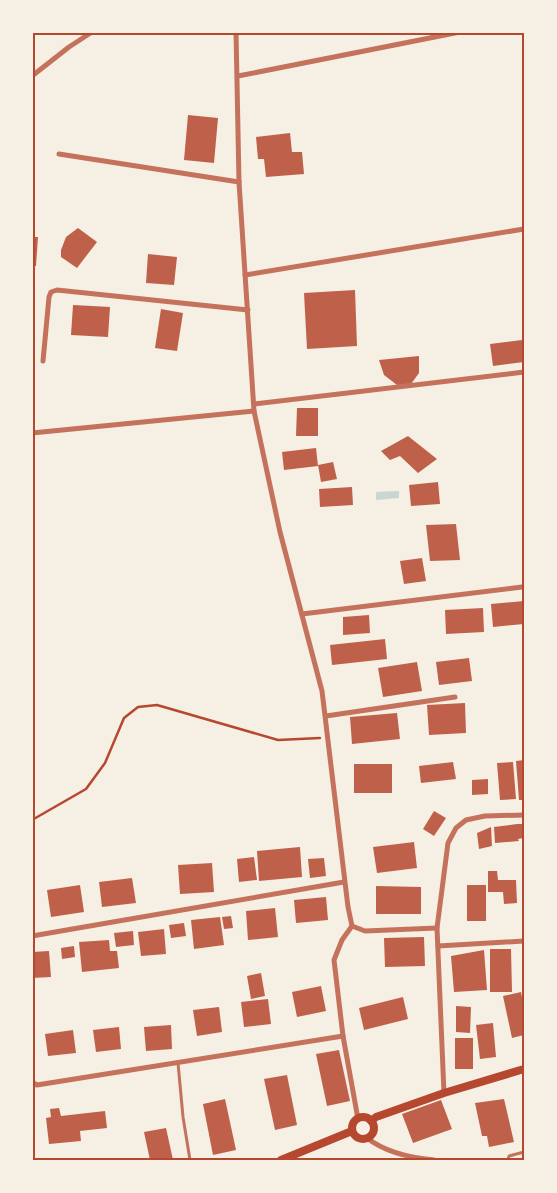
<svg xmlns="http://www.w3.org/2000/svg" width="557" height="1193" font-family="Quicksand,sans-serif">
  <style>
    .water { fill: #c9d6d2 }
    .building { fill: #bf614a }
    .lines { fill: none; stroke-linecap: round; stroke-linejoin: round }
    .path { stroke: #b5482f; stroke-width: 2.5 }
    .service { stroke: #c5725c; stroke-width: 3 }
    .minor { stroke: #c5725c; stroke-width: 5 }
    .secondary { stroke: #b5482f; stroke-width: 8 }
    .neatline { fill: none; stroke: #b5482f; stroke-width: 2 }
  </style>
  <rect width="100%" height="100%" fill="#f6efe4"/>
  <polygon class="water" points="399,491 399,498 376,500 376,492"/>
  <g class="building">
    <polygon points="188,115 218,118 214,163 184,160"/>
    <polygon points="290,133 292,152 302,152 304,174 266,177 264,159 258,159 256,137"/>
    <polygon points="78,228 97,242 77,268 61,257 61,250 66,237"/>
    <polygon points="32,237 38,237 36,266 32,266"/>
    <polygon points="148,254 177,257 174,285 146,283"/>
    <polygon points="355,290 357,346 307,349 304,293"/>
    <polygon points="73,305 110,307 108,337 71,335"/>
    <polygon points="161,309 183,313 177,351 155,348"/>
    <polygon points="522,340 524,362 493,366 490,344"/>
    <polygon points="419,356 419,373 411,384 397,385 384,375 379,360"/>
    <polygon points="297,408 318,408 318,436 296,436"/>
    <polygon points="408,436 437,459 418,473 400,456 390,460 381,451"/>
    <polygon points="316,448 318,466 284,470 282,452"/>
    <polygon points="333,462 337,479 321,482 318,465"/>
    <polygon points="438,482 440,504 411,506 409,485"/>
    <polygon points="352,487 353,505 320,507 319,489"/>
    <polygon points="456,524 460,560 430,561 426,525"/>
    <polygon points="422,558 426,581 404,584 400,561"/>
    <polygon points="524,601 524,624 493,627 491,604"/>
    <polygon points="483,608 484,632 446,634 445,610"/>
    <polygon points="369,615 370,633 343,635 343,617"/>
    <polygon points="385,639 387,659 332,665 330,645"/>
    <polygon points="469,658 472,681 439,685 436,662"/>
    <polygon points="417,662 422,691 383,697 378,668"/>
    <polygon points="465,703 466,733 429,735 427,705"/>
    <polygon points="397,713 400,739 352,744 350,717"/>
    <polygon points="524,760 524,800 519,800 516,761"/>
    <polygon points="453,762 456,779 421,783 419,766"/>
    <polygon points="513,762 516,799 500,800 497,763"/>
    <rect x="354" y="764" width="38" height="29"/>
    <polygon points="488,779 488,794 472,795 472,780"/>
    <polygon points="434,811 446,818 434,836 423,829"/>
    <polygon points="517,824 524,824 524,838 518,839 519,841 495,843 494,827"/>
    <polygon points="491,827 492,846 479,849 477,833"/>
    <polygon points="414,842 417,868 377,873 373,847"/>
    <polygon points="300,847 302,877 259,881 257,851"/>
    <polygon points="254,857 257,880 239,882 237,859"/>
    <polygon points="324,858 326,876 310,878 308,859"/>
    <polygon points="212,863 214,892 180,894 178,865"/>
    <polygon points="488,871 497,871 498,880 516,880 517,903 504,904 503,892 488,892"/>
    <polygon points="132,878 136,903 102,907 99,882"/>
    <polygon points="80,885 84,912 51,917 47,890"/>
    <rect x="467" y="885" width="19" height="36"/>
    <polygon points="376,886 421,887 421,914 376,914"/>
    <polygon points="326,897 328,920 296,923 294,900"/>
    <polygon points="275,908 278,937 248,940 246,911"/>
    <polygon points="231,916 233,928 224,929 222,917"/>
    <polygon points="220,917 224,945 194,949 191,920"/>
    <polygon points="184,923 186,936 171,938 169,925"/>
    <polygon points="164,929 166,954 141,956 138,932"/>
    <polygon points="133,931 134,945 116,947 114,933"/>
    <polygon points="424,937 425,966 385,967 384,938"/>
    <polygon points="109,940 110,951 117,951 119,968 82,972 79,942"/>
    <polygon points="74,946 75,957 62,959 61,948"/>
    <polygon points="490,949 511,949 512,992 490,992"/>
    <polygon points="484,950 487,990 454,992 451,956"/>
    <polygon points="49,951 51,977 32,978 32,952"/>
    <polygon points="261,973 265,996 251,999 247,976"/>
    <polygon points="321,986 326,1011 297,1017 292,992"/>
    <polygon points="521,992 524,1008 524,1035 512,1038 503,996"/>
    <polygon points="403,997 408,1019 364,1030 359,1008"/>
    <polygon points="268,999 271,1024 244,1027 241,1002"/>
    <polygon points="456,1006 471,1007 470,1033 456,1032"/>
    <polygon points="219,1007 222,1032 197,1036 193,1010"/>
    <polygon points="493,1023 496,1057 480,1059 476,1025"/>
    <polygon points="171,1025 172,1049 146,1051 144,1027"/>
    <polygon points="119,1027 121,1049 96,1052 93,1030"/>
    <polygon points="73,1030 76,1053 48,1056 45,1034"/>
    <rect x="455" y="1038" width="18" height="31"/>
    <polygon points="339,1050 350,1101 327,1106 316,1054"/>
    <polygon points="287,1075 297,1125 275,1130 264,1079"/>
    <polygon points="225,1099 236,1150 213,1155 203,1104"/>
    <polygon points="504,1099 514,1142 489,1147 487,1136 482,1136 475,1103"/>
    <polygon points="441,1100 452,1129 413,1143 402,1114"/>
    <polygon points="59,1108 61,1116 105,1111 107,1128 80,1131 81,1141 49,1144 46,1118 51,1117 50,1109"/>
    <polygon points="166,1128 173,1160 150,1160 144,1132"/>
  </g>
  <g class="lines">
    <polyline class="path" points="32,820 86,789 105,763 124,718 138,707 157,705 278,740 320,738"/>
    <g class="service">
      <polyline points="178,1063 183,1117 190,1160"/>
      <polyline points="508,1160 509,1156 524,1152"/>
    </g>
    <g class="minor">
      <polyline points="236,32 239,182 254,411 280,532 322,691 348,907 352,926 365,931 437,928"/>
      <polyline points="32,76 69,47 92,32"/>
      <polyline points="238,76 460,32"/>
      <polyline points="59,154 239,182"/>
      <polyline points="245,275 524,229"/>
      <polyline points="43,361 49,297 51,292 57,290 248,310"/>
      <polyline points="254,404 524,372"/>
      <polyline points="32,433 254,411"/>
      <polyline points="302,614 522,587"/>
      <polyline points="326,716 455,697"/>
      <polyline points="352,926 342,940 334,960 343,1036 358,1119"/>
      <polyline points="32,936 344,882"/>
      <polyline points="438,946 524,941"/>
      <polyline points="32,1082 37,1085 343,1036"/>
      <polyline points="444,1093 437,928 448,843 456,828 466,820 485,816 524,815"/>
      <path d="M 367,1138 C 385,1152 412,1158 434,1160"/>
    </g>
    <g class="secondary">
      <circle cx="363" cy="1128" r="11"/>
      <polyline points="371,1121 376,1117 444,1093 524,1069"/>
      <polyline points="281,1160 352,1131"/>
    </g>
  </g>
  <rect width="557" height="1193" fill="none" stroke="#f6efe4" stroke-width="68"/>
  <rect x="34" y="34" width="489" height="1125" class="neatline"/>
</svg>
